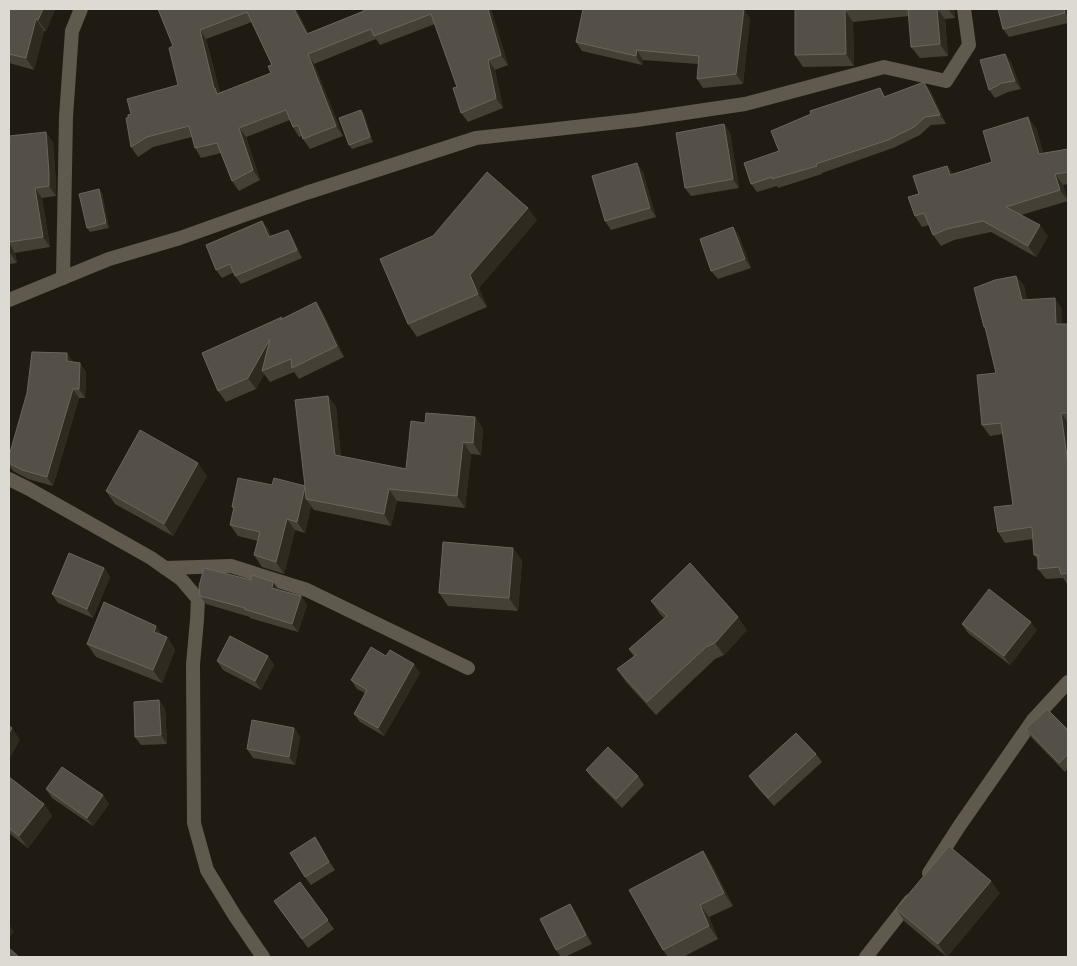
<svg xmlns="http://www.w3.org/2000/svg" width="1077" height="966" font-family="'Work Sans',sans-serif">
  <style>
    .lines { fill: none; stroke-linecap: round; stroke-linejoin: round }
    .minor { stroke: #5f594e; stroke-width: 14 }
    .wall { fill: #444036; fill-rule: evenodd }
    .shaded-wall { fill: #2f2a20 }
    .building { fill: #555047; stroke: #6a665d; fill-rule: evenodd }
  </style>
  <rect width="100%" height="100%" fill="#201b12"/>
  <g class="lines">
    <g class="minor">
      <polyline points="63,278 66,117 72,31 81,9"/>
      <polyline points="9,300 109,259 180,238 306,193 476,138 637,120 745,104 884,67 946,81 969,45 964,9"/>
      <polyline points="9,479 29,489 151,558 181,579 198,599 197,620 193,664 194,823 207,870 235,916 263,957"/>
      <polyline points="165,568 231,566 307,590 468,668"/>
      <polyline points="929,873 960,825 1033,720 1068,682"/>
      <polyline points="866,957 910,901"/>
    </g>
  </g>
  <g class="wall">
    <polygon points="9,9 55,9 46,31 44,31 34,70 9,63"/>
    <path d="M 158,9 L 296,9 L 308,33 L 364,11 L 363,9 L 491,9 L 508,65 L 495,70 L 503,108 L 468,122 L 461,113 L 457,87 L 435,24 L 380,45 L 376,39 L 314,64 L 343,136 L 310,149 L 303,139 L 302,136 L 299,137 L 293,127 L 290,120 L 246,137 L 260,180 L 239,191 L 232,181 L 221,153 L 201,158 L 195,148 L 192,137 L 153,147 L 138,157 L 131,147 L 128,118 L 131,114 L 178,85 L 173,46 ZM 252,22 L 272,65 L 271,73 L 220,93 L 206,39 Z"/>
    <polygon points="795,9 954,9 955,18 945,19 948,56 920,58 911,47 909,16 853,22 854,66 803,67 795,55"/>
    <polygon points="1068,9 1068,23 1009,37 1003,29"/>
    <polygon points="750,18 743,84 703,88 697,79 698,64 643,60 642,65 582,51 576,42"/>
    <polygon points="1005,54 1011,62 1021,89 1008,92 995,98 989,90"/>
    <polygon points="930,90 946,124 931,125 920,135 893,148 822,173 822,174 778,188 777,186 757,192 751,184 886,97"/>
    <polygon points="361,110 364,114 373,142 352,149 349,145"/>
    <polygon points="724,124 730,133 739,188 691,196 685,188"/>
    <polygon points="1036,128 1043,153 1068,149 1068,184 1063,185 1068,201 1021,215 1048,236 1036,257 991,232 954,240 941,246 933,235 929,225 922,227 915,216 919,194 947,166 953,174 992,162"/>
    <polygon points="9,136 53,142 56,183 56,196 42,198 50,247 15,253 17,263 9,264"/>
    <polygon points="643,172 656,217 611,230 605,221"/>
    <polygon points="99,189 102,193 109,228 90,232 87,228"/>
    <polygon points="537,220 479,288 487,307 417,337 408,324"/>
    <polygon points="262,221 268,229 271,236 288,230 293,238 302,258 241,284 235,276 234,272 222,278 216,270"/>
    <polygon points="733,227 739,236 751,268 718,279 711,271"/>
    <polygon points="1016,276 1024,286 1027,300 1062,309 1062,324 1068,324 1068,585 1063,578 1046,579 1038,569 1038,560 1034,555 1033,539 1005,543 998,532 1013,505 1003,434 990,436 982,425 996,373 986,329 984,327"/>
    <polygon points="316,302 323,313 344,357 299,379 294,372 270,382 264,374 256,389 226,402 218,391 283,319"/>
    <polygon points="73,362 80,363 86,372 85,398 79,398 53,486 28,479 13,471 9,465 9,456"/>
    <polygon points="328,396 336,407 341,457 406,469 425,423 475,417 483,429 481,455 471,454 465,508 397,501 391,526 314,510 311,506 305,533 295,530 284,574 262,567 254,555 258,541 238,536 230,525 234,509 232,507 272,485 305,486"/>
    <polygon points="207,476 173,536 115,504 106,491"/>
    <polygon points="522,560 518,611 448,606 439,593"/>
    <polygon points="104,568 110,577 93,618 58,603 52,594"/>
    <polygon points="279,590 301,596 307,605 298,632 250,618 250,617 206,604 200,596"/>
    <polygon points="651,601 747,630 724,655 715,659 656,715 626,682 617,669 634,657 629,649 664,618 660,614"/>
    <polygon points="962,624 1037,630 1010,665 968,633"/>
    <polygon points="163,636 167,637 175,650 162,683 96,657 87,644"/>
    <polygon points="268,656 274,665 261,690 223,670 217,661"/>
    <polygon points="386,656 420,673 384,736 360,722 354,714 365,693 357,689 351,680"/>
    <polygon points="159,700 165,709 167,744 141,745 135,737"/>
    <polygon points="294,728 300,737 295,765 253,758 247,749"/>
    <polygon points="1026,729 1068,730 1068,768 1065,772 1032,738"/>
    <polygon points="816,754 822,762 774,806 755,785 749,776"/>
    <polygon points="586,770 638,776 644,785 622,808 592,778"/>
    <polygon points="9,777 44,804 52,816 28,848 9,833"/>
    <polygon points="46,789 109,804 93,826 52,798"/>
    <polygon points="315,837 335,870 311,885 305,877"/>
    <polygon points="711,863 733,906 709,917 718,939 683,957 668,957 663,950"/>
    <polygon points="300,882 334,929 308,948 274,901"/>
    <polygon points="1000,893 947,957 905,922 896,909"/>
    <polygon points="570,904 576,913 592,944 565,957 561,957 556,950"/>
  </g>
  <g class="shaded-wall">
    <polygon points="43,9 55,9 46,31 38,20"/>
    <polygon points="294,9 296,9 313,43 307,34"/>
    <polygon points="488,9 491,9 508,65 501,55"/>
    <polygon points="744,9 750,18 743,84 736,74"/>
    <polygon points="937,9 945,19 948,56 940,44"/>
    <polygon points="948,9 954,9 955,18"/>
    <polygon points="1064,9 1068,9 1068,17 1065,13"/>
    <polygon points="845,10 853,22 854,66 846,54"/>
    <polygon points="36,19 44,31 34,70 26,58"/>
    <polygon points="200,30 206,39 220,94 217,94 214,88"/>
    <polygon points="637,50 643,60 642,65 636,56"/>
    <polygon points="308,54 314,64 343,136 336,126"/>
    <polygon points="1005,54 1011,62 1021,89 1015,81"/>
    <polygon points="488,60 495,70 503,108 496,98"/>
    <polygon points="924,82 930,90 946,124 940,115"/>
    <polygon points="880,88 886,96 889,106 884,97"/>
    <polygon points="361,110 364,114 373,142 370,137"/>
    <polygon points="1028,117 1036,128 1047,164 1039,154"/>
    <polygon points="724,124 730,133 739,188 733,179"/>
    <polygon points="239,128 246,137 260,180 253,170"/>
    <polygon points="46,132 53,142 56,183 56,196 49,186"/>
    <polygon points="637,163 643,172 656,217 650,208"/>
    <polygon points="947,166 955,177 950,175"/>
    <polygon points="1055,174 1063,185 1068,201 1060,190"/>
    <polygon points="35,188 42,198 50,247 43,237"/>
    <polygon points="99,189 102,193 109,228 106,223"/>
    <polygon points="528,208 537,220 479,288 487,307 478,294 470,275"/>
    <polygon points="262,221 268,229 274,245 269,237"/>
    <polygon points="1040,225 1048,236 1036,257 1028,246"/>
    <polygon points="733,227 739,236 751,268 745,259"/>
    <polygon points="288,230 293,238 302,258 297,250"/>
    <polygon points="9,243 15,253 17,263 10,253"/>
    <polygon points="1016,276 1024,286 1029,310 1022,300"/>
    <polygon points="1055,298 1062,309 1063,335 1056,324"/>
    <polygon points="316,302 323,313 344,357 337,346"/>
    <polygon points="270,339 262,371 264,374 256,389 248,378"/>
    <polygon points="67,353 73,362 67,361"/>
    <polygon points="80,363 86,372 85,398 79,389"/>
    <polygon points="73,389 79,398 53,486 47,477"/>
    <polygon points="328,396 336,407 342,466 335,455"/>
    <polygon points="1061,413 1068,423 1068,464"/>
    <polygon points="475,417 483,429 481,455 473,443"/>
    <polygon points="463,442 471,454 465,508 457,496"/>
    <polygon points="198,463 207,476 173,536 164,524"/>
    <polygon points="305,487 306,499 311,506 305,533 297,522"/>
    <polygon points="389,489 397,501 391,526 384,514"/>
    <polygon points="287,519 295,530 284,574 276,562"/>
    <polygon points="513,548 522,560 518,611 509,598"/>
    <polygon points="104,568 110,577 93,618 87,609"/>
    <polygon points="273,582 280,591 272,588"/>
    <polygon points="301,596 307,605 298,632 292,624"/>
    <polygon points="738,617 747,630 724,655 715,643"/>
    <polygon points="1031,622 1037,630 1010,665 1004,656"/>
    <polygon points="156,626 165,639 154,632"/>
    <polygon points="167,637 175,650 162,683 153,670"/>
    <polygon points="268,656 274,665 261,690 255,681"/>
    <polygon points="414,664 420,673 384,736 378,728"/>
    <polygon points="159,700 165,709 167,744 161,735"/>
    <polygon points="12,728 20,740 9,760 9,733"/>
    <polygon points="294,728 300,737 295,765 289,757"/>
    <polygon points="103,795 109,804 93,826 87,818"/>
    <polygon points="44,804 52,816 28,848 19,836"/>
    <polygon points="315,837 321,846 335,870 329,862"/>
    <polygon points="703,851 711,863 733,906 724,893"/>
    <polygon points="991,881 1000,893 947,957 938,944"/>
    <polygon points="570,904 576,913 592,944 586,935"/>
    <polygon points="700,905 709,917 718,939 709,926"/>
    <polygon points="9,924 14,932 9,938"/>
  </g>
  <g class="building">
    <polygon points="9,9 43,9 38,20 36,19 26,58 9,54"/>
    <path d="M 158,9 L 294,9 L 307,34 L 364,11 L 363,9 L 488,9 L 501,55 L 488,60 L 496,98 L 461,113 L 453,88 L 457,87 L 431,14 L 374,36 L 371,29 L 308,54 L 336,126 L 303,139 L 298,125 L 293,127 L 286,110 L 239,128 L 253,170 L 232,181 L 217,143 L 195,148 L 189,126 L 147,137 L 131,147 L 126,118 L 128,118 L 128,115 L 131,114 L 127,99 L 178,85 L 169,48 L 173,46 ZM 247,12 L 272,65 L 268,66 L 271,73 L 217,94 L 215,88 L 214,88 L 200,30 Z"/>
    <polygon points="583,9 744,9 736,74 697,79 699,56 637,50 636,56 576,42"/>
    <polygon points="795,9 860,9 845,10 846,54 795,55"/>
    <polygon points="908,9 937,9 940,44 911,47"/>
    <polygon points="998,9 1064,9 1065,13 1003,29"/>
    <polygon points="1005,54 1015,81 1002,83 989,90 980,60"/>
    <polygon points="924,82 940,115 925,117 914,127 888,140 816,164 817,166 772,179 772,177 751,184 744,163 779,151 771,131 811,114 810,111 880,88 884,97"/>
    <polygon points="361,110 370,137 349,145 339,118"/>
    <polygon points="1028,117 1039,154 1068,149 1068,172 1055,174 1060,190 1006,207 1040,225 1028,246 983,221 947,229 933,235 924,213 915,216 908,197 919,194 913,176 947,166 950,175 992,162 983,131"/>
    <polygon points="724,124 733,179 685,188 676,133"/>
    <polygon points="46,132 49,173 49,186 35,188 43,237 9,242 9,136"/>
    <polygon points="637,163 650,208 605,221 592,176"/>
    <polygon points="487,172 528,208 470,275 478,294 408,324 380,259 433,236"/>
    <polygon points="99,189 106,223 87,228 79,194"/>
    <polygon points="262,221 269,237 288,230 297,250 235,276 230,264 216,270 206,245"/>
    <polygon points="733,227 745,259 711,271 700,239"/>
    <polygon points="1016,276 1022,300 1055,298 1056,324 1068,324 1068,413 1061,413 1068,464 1068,573 1061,574 1059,567 1038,569 1038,555 1034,555 1032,527 998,532 994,507 1013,505 1001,423 982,425 977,375 996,373 985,327 984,327 974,288 995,280"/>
    <polygon points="316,302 337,346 292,368 291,359 262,371 270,339 248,378 218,391 202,353 282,317 280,320"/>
    <polygon points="32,352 67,353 67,361 80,363 79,389 73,389 47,477 22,470 9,463 9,456 27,393"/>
    <polygon points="328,396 335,455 406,469 411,421 425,423 426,413 475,417 473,443 463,442 457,496 389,489 384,514 306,499 305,487 297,522 287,519 276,562 254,555 260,532 230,525 234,507 232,507 238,478 272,485 274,478 305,486 295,400"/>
    <polygon points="140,430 198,463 164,524 106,491"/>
    <polygon points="443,542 513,548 509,598 439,593"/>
    <polygon points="69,553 104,568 87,609 52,594"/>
    <polygon points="690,563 738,617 715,643 706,647 647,702 617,669 636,655 629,649 667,616 651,601"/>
    <polygon points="204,568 251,580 252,575 273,582 272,588 301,596 292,624 244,609 245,608 200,596 199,586"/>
    <polygon points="989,589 1031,622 1004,656 962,624"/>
    <polygon points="104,602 156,626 154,632 167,637 153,670 87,644"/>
    <polygon points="230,636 268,656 255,681 217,661"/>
    <polygon points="371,647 386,656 390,650 414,664 378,728 354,714 367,690 351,680"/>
    <polygon points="159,700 161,735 135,737 134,702"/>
    <polygon points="1047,709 1068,730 1068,754 1059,763 1026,729"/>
    <polygon points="252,720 294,728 289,757 247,749"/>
    <polygon points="9,726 12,728 9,733"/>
    <polygon points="796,733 816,754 768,798 749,776"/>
    <polygon points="608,747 638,776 616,799 586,770"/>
    <polygon points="62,767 103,795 87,818 46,789"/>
    <polygon points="9,777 44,804 19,836 9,828"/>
    <polygon points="315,837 329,862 305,877 290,853"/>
    <polygon points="949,846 991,881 938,944 896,909"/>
    <polygon points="703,851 724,893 700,905 709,926 663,950 629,890"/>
    <polygon points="300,882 328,920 302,939 274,901"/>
    <polygon points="570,904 586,935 556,950 540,919"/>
    <polygon points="9,948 19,957 9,957"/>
  </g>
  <rect width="1077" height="966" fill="none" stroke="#ddd9d3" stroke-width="20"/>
</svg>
